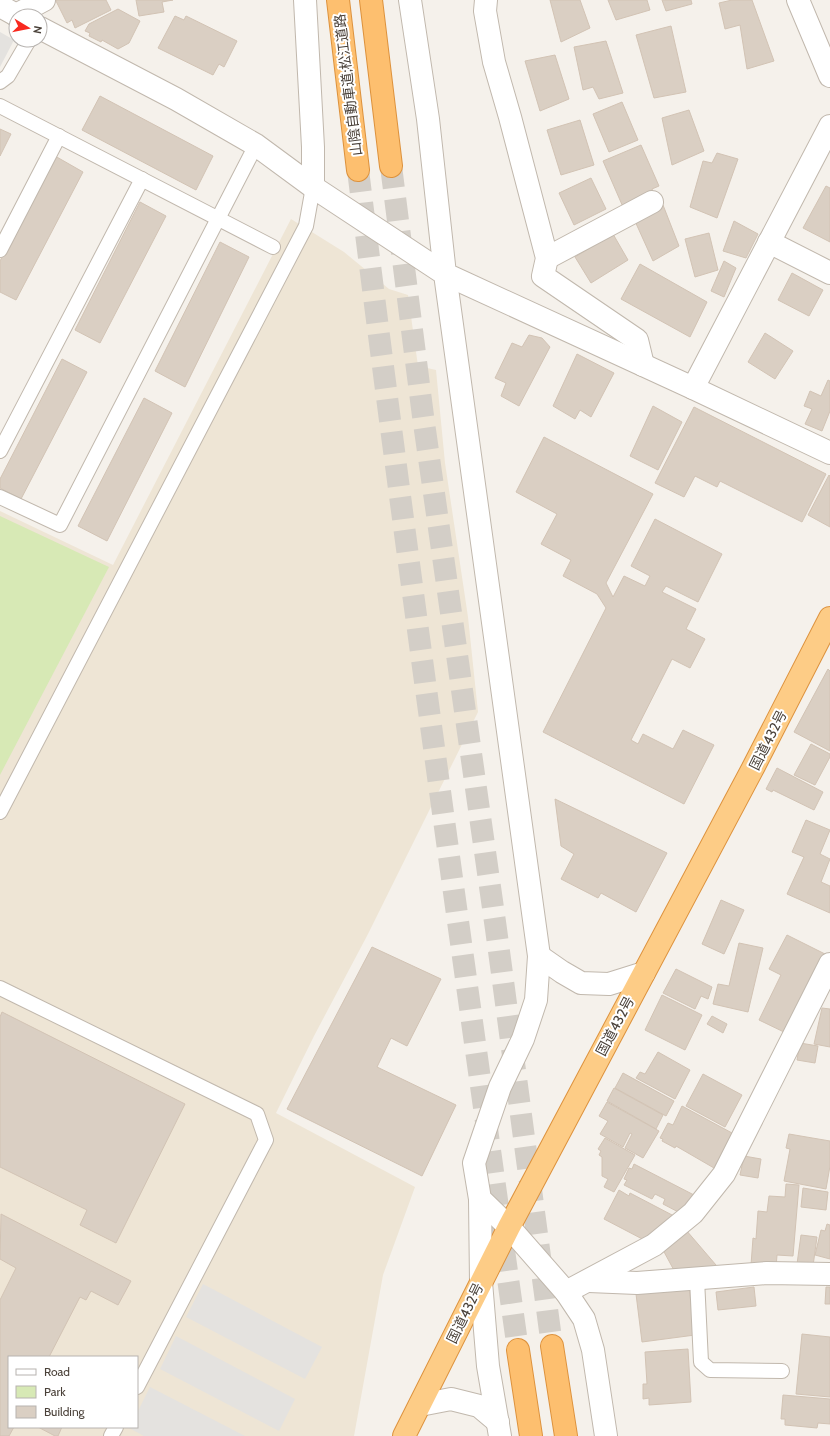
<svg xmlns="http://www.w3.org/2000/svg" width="830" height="1436" font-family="Cabin,'Noto Sans JP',sans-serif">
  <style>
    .education { fill: #eee5d5; fill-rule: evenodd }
    .green { fill: #d7e9b5 }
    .parking { fill: #e4e2df }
    .building { fill: #dacfc3; stroke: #d2c3b4 }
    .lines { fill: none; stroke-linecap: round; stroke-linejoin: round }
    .motorway-tunnel { stroke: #d3cec7; stroke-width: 22; stroke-dasharray: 22 11; stroke-linecap: butt }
    .service-casing { stroke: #c1b8ad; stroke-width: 16 }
    .minor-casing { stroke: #c1b8ad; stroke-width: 24 }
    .tertiary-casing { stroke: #c1b8ad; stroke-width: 24 }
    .trunk-casing { stroke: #dd923d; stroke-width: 24 }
    .motorway-casing { stroke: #dd923d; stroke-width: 24 }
    .service { stroke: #fff; stroke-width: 14 }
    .minor { stroke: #fff; stroke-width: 22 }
    .tertiary { stroke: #fff; stroke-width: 22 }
    .trunk { stroke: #fdcc86; stroke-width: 22 }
    .motorway { stroke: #fdbf6f; stroke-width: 22 }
    .labels { text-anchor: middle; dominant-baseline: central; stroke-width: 4; stroke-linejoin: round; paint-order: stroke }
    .street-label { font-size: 14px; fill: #4a4139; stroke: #fff }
  </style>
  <rect width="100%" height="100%" fill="#f5f1eb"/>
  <path class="education" d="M 291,219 L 344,252 L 389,289 L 408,295 L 418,366 L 436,370 L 445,463 L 468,617 L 478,712 L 368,934 L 314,1036 L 276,1113 L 415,1187 L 383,1275 L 354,1436 L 0,1436 L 0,511 L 113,565 ZM 9,1357 L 137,1357 L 137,1427 L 9,1427 Z"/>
  <polygon class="green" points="0,516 109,567 0,775"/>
  <g class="parking">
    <polygon points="0,32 14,40 0,67"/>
    <polygon points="203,1284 322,1347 305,1379 186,1317"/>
    <polygon points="176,1336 295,1399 279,1431 160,1369"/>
    <polygon points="150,1387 245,1436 144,1436 129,1428 137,1427 137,1413"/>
  </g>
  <g class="building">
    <polygon points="57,0 106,0 111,10 75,28 72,20 67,23 56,1"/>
    <polygon points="136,0 173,0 162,2 164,12 139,16"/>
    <polygon points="550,0 580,0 590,28 561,42"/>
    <polygon points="608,0 647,0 650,10 616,20"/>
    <polygon points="662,0 691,0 692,4 666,11"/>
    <polygon points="732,0 752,0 774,61 747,69 740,25 725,29 719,3"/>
    <polygon points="118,9 140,21 129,43 118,49 102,40 101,42 89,36 90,33 85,31 89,24"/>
    <polygon points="175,16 184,20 186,16 237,41 224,67 219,64 213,75 158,48"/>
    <polygon points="671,26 686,92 654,98 636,35"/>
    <polygon points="606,41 623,93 599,99 593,87 583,90 574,47"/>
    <polygon points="555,55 569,99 540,111 525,61"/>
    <polygon points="100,96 213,156 196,190 82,130"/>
    <polygon points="622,102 638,140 609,152 593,114"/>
    <polygon points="689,110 704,151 672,165 662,118"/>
    <polygon points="580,120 594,165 561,175 547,130"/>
    <polygon points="0,129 11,134 0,156"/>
    <polygon points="641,145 659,186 652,189 654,194 623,207 603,161"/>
    <polygon points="717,153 738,159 717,218 690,207 703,161 712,163"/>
    <polygon points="55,156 83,172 16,300 0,292 0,261"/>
    <polygon points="591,178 606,209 574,225 559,193"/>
    <polygon points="826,186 830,188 830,242 803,228"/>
    <polygon points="140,202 166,216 100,343 75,330"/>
    <polygon points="663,205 679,246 653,261 634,219"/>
    <polygon points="734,221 758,234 746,258 723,251"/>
    <polygon points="709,233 718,270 695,277 685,239"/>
    <polygon points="613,234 628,260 591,283 575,257"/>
    <polygon points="220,242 249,257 185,387 155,371"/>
    <polygon points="724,261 736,268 724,297 711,291"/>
    <polygon points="640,264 707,302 690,337 621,299"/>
    <polygon points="792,273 823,290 809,316 778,300"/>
    <polygon points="765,333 793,351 775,379 748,362"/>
    <polygon points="529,335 542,338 550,347 519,406 501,396 506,383 495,378 512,343 522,347"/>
    <polygon points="577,354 614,373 591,417 580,410 575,419 553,406"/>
    <polygon points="62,359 87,372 21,499 0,488 0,479"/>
    <polygon points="828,380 830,381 830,411 822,431 805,424 812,409 804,406 810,391 821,396"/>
    <polygon points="144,398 172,413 107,541 78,526"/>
    <polygon points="653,406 682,422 658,470 630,456"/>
    <polygon points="694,407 826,474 802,522 720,481 717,487 695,476 684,497 655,483"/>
    <polygon points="544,437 653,494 606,583 613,597 624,576 645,586 650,576 631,566 655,519 722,554 698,602 666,586 662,592 696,609 686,629 705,639 690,668 672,659 631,740 638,744 643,734 673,749 683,730 714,745 684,804 543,732 606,608 597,594 563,576 571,560 541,544 557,514 516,492"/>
    <polygon points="829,475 830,476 830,527 808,515"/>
    <polygon points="828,669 830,671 830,751 794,732"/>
    <polygon points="811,744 830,754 830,757 815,785 794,775"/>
    <polygon points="777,768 823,792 814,810 773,790 772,792 766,789"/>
    <polygon points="555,799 667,853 636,912 601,893 598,898 561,879 574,854 561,846"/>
    <polygon points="806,820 830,830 820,854 830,859 821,882 830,886 830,913 787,894 804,857 792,852"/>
    <polygon points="721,900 744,910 724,954 702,944"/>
    <polygon points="787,935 825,954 786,1033 759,1020 781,975 769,969"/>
    <polygon points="739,943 763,948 748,1012 713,1004 718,984 729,986"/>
    <polygon points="372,947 441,979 407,1046 391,1038 377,1067 456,1105 422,1176 287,1109"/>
    <polygon points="676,969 712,987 708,999 701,996 695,1009 663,993"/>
    <polygon points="662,995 702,1015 685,1050 645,1030"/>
    <polygon points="822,1008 830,1009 830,1047 814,1044"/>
    <polygon points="2,1012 185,1104 116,1243 80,1225 87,1210 0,1167 0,1017"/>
    <polygon points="712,1016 727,1024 723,1033 707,1024"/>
    <polygon points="800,1043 818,1046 815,1063 797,1060"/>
    <polygon points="658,1052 690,1070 675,1099 636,1078 640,1072 645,1074"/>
    <polygon points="623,1073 674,1101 666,1116 615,1088"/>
    <polygon points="703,1074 742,1095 725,1127 686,1106"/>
    <polygon points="614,1088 663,1115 656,1129 607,1101"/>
    <polygon points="607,1102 659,1131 643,1158 625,1148 632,1134 630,1133 623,1147 600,1134 608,1121 599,1116"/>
    <polygon points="682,1106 732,1133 714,1168 676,1146 675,1148 662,1141 663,1139 660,1138 668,1123 673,1125"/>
    <polygon points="789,1134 830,1141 830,1166 826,1189 784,1181 790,1149 786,1148"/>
    <polygon points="605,1138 635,1155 614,1192 604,1187 608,1179 602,1176 602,1157 599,1155 601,1151 598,1149"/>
    <polygon points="744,1156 761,1159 758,1178 740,1175"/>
    <polygon points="634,1164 694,1195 684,1215 663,1204 665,1199 655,1194 652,1199 624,1185 627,1180 624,1179 629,1168 632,1169"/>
    <polygon points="786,1184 799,1185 793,1256 777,1255 776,1268 751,1265 753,1238 756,1239 758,1211 767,1212 769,1196 785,1197"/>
    <polygon points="803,1188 828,1192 826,1210 801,1207"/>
    <polygon points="619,1190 629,1196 630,1193 674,1216 648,1242 604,1219"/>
    <polygon points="1,1214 131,1281 118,1305 91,1291 86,1300 80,1297 49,1357 9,1357 9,1427 14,1427 9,1436 0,1436 0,1300 16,1268 0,1259"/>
    <polygon points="827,1224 830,1225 830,1259 815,1255 821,1230 825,1231"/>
    <polygon points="686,1230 716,1265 709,1271 676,1274 663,1250"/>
    <polygon points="801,1235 817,1237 813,1266 797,1264"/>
    <polygon points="689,1287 695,1335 642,1342 636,1294"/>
    <polygon points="754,1287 756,1306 718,1310 716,1292"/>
    <polygon points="826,1287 830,1287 830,1304 825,1304"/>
    <polygon points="802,1334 830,1337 830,1397 796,1394"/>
    <polygon points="688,1349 691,1402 649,1405 649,1398 643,1399 643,1384 647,1384 645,1352"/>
    <polygon points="783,1395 830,1399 830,1424 818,1423 817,1428 785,1425 785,1419 781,1419"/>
    <polygon points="38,1427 62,1427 58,1436 55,1436"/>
  </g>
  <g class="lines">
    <g class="motorway-tunnel">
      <polyline points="391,166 423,416 496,929 552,1346"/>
      <path d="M 358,170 C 407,564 463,957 518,1350"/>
    </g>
    <defs>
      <g id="service">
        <polyline points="0,82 8,76 29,40"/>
        <polyline points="0,106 273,247"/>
        <polyline points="0,250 59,136"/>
        <polyline points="0,451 142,179"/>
        <polyline points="0,497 60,525 256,145"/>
        <polyline points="0,812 306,226 313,187"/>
        <polyline points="0,988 257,1114 266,1140 137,1387"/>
        <polyline points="697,1279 701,1362 710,1370 782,1371"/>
        <polyline points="111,1436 116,1427"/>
      </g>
      <g id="minor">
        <polyline points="305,0 313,147 313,187"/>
        <polyline points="410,0 428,119 445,274 693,388 830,453"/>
        <polyline points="486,0 485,11 494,62 510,117 547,258 543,276 637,340 643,365"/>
        <polyline points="798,0 830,76"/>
        <polyline points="16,15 44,0"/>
        <polyline points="769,242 830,273"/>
        <polyline points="547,258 652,202"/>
        <polyline points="693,388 830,126"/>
        <polyline points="539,956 562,972 581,983 609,984 644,973"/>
        <polyline points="480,1199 481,1282 488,1366 500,1436"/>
        <polyline points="589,1281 637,1283 767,1273 830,1274"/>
        <polyline points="566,1292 654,1245 693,1213 724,1174 830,964"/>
        <polyline points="420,1405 451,1399 479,1406 498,1422"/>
      </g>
      <g id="tertiary">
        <polyline points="0,6 18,16"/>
        <polyline points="40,28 176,99 256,145 313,187 445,274 539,956 536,1000 523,1039 500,1087 474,1163 480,1199 509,1227 566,1292 584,1319 593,1350 606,1436"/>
      </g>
      <polyline id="trunk" points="404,1436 509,1227 754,766 830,618"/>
      <g id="motorway">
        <polyline points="338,0 358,170"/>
        <polyline points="371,0 391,166"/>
        <polyline points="552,1346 566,1436"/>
        <polyline points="518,1350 531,1436"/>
      </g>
    </defs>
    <use href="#service" class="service-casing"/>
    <use href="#minor" class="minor-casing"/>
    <use href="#tertiary" class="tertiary-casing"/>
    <use href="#trunk" class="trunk-casing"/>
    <use href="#motorway" class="motorway-casing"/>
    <use href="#service" class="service"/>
    <use href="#minor" class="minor"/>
    <use href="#tertiary" class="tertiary"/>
    <use href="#trunk" class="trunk"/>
    <use href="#motorway" class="motorway"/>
  </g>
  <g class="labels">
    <g class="street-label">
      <text transform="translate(348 85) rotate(-97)">山陰自動車道;松江道路</text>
      <text transform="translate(768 740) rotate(-63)">国道432号</text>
      <text transform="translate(615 1026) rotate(-62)">国道432号</text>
      <text transform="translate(465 1313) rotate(-64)">国道432号</text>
    </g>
  </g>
  <rect x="8" y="1356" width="130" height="72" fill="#ffffff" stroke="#b7b3b0"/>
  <rect x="16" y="1369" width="20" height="6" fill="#ffffff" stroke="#b7b3b0"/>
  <text x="44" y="1376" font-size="12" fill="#4a4139">Road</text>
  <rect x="16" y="1386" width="20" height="12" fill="#d7e9b5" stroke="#b7b3b0"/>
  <text x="44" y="1396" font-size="12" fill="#4a4139">Park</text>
  <rect x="16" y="1406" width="20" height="12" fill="#dacfc3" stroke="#b7b3b0"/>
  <text x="44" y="1416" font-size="12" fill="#4a4139">Building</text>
  <g transform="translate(28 28) rotate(100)"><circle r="19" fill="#ffffff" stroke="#b7b3b0"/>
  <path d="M0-3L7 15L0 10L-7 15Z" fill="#f8291f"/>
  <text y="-6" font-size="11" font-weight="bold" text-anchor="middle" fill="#4a4139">N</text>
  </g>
</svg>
